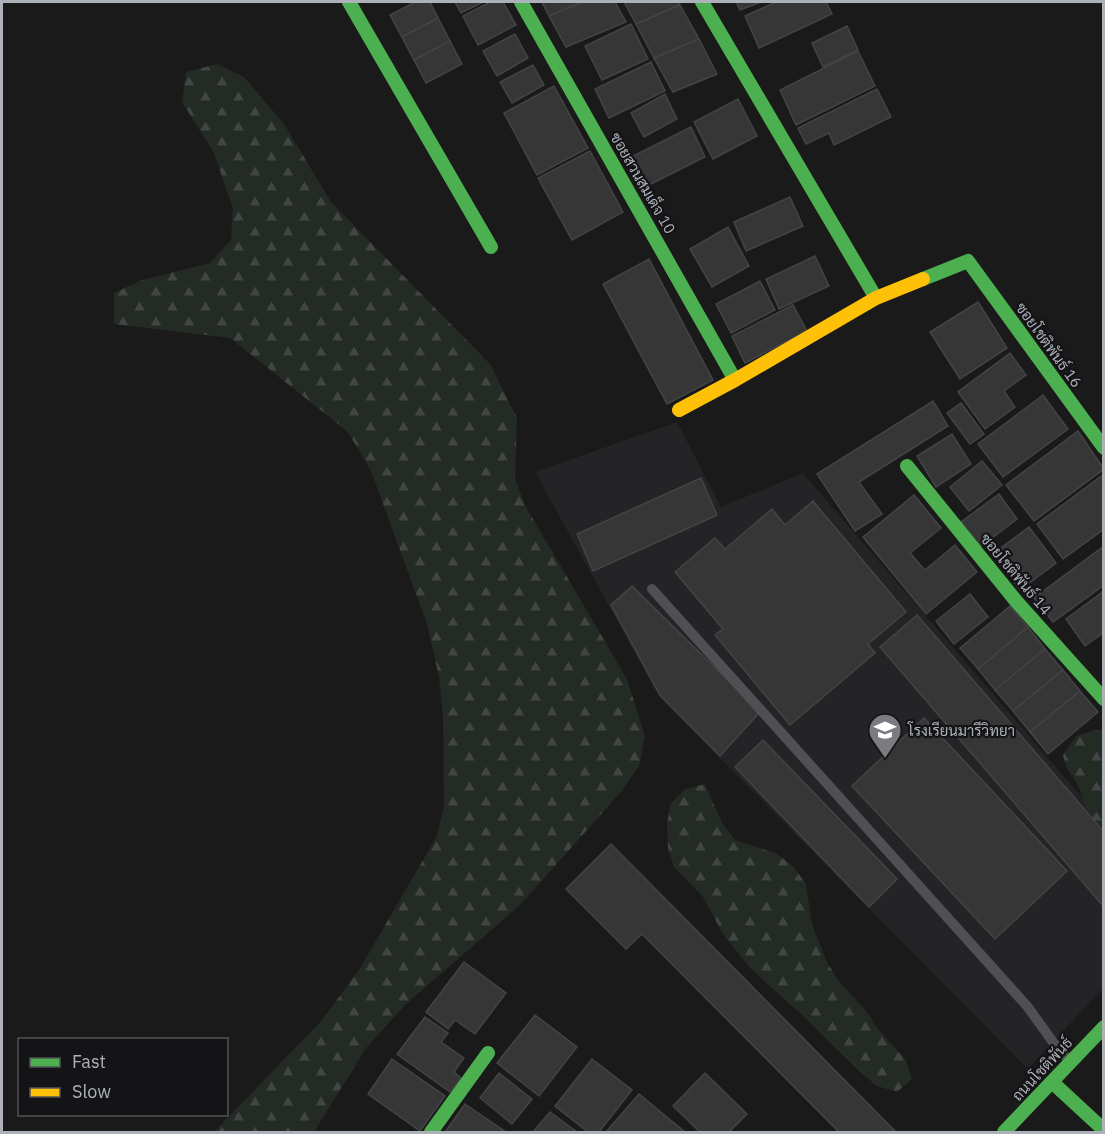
<svg xmlns="http://www.w3.org/2000/svg" width="1105" height="1134" font-family="'IBM Plex Sans',Sarabun,sans-serif">
  <style>
    .built { fill: #242426 }
    .forest { fill: url(#forest-firs) }
    .building { fill: #363637; stroke: #434446; stroke-width: 1.5 }
    .lines { fill: none; stroke-linecap: round; stroke-linejoin: round }
    .lane { stroke: #4f5053; stroke-width: 10 }
    .fast { stroke: #4caf50; stroke-width: 14 }
    .slow { stroke: #ffc107; stroke-width: 14 }
    .labels { text-anchor: middle; dominant-baseline: central; stroke-width: 4.5; stroke-linejoin: round; paint-order: stroke }
    .street-label { font-size: 15px; fill: #adb1b9; stroke: #141416 }
    .poi-label { font-size: 15px; fill: #adb1b9; stroke: #141416; text-anchor: start }
  </style>
  <defs>
    <pattern id="forest-firs" width="22" height="20" patternUnits="userSpaceOnUse" patternTransform="scale(1.5)"><rect width="22" height="20" fill="#242a24"/><path d="M5 1l3.5 6h-7zM16 11l3.5 6h-7z" fill="#414642"/></pattern>
  </defs>
  <rect width="100%" height="100%" fill="#1a1a1a"/>
  <polygon class="built" points="677,422 721,507 803,473 1103,822 1103,988 1028,1069 659,697 535,472"/>
  <g class="forest">
    <polygon points="217,64 244,77 284,124 331,202 490,364 517,418 515,479 526,507 627,679 645,736 639,766 621,792 520,905 406,1004 366,1048 314,1132 214,1132 322,1020 359,970 437,836 444,806 443,716 439,677 427,624 371,471 348,432 230,338 114,324 114,293 142,280 210,263 231,240 233,208 213,151 182,102 186,72"/>
    <path d="M 1096,730 L 1103,731 L 1103,849 C 1089,827 1088,811 1079,788 C 1073,775 1066,771 1063,755 L 1076,736 Z"/>
    <polygon points="705,784 722,823 735,840 775,853 793,866 806,884 812,925 827,962 838,980 867,1012 878,1029 906,1060 912,1079 897,1092 877,1086 861,1073 802,1015 751,969 723,934 703,897 674,867 668,848 667,826 670,804 685,789"/>
  </g>
  <g class="building">
    <polygon points="415,2 430,2 438,18 402,37 390,15"/>
    <polygon points="455,2 483,2 461,13"/>
    <polygon points="490,2 503,2 516,25 478,45 463,16"/>
    <polygon points="542,2 582,2 549,16"/>
    <polygon points="582,2 615,2 626,22 566,47 549,16"/>
    <polygon points="624,2 678,2 680,5 636,24"/>
    <polygon points="736,2 761,2 740,10"/>
    <polygon points="776,2 826,2 832,14 759,48 745,16"/>
    <polygon points="680,5 699,39 654,58 636,24"/>
    <polygon points="438,18 450,41 414,60 402,37"/>
    <polygon points="631,24 648,59 602,80 585,46"/>
    <polygon points="847,26 858,50 823,67 812,43"/>
    <polygon points="515,34 528,58 497,76 483,51"/>
    <polygon points="699,39 717,74 673,92 654,58"/>
    <polygon points="450,41 462,64 426,83 414,60"/>
    <polygon points="858,51 875,86 796,125 780,90"/>
    <polygon points="651,62 665,91 609,118 595,89"/>
    <polygon points="533,65 544,85 512,103 500,82"/>
    <polygon points="554,86 588,148 537,175 504,113"/>
    <polygon points="877,89 891,117 834,145 829,133 806,144 798,128"/>
    <polygon points="665,94 677,119 644,137 631,113"/>
    <polygon points="738,99 757,136 713,159 694,122"/>
    <polygon points="691,127 705,157 645,187 631,157"/>
    <polygon points="590,151 623,212 572,240 538,178"/>
    <polygon points="790,197 803,226 746,251 734,222"/>
    <polygon points="728,227 749,266 712,287 690,249"/>
    <polygon points="815,256 829,286 779,309 766,279"/>
    <polygon points="649,259 713,380 667,404 603,284"/>
    <polygon points="760,281 775,310 731,333 716,304"/>
    <polygon points="978,302 1007,348 960,379 930,332"/>
    <polygon points="793,305 807,331 745,363 732,336"/>
    <polygon points="1010,353 1026,375 1004,391 1015,407 985,429 958,392"/>
    <polygon points="1043,395 1068,429 1003,477 978,444"/>
    <polygon points="933,401 948,426 859,482 882,514 855,531 817,474"/>
    <polygon points="961,403 984,434 970,444 947,413"/>
    <polygon points="1078,431 1104,469 1034,521 1006,485"/>
    <polygon points="952,434 971,464 936,487 917,456"/>
    <polygon points="982,461 1002,485 969,511 950,487"/>
    <polygon points="1104,474 1104,529 1063,559 1037,524"/>
    <polygon points="701,478 717,515 593,571 577,534"/>
    <polygon points="999,494 1017,519 980,547 961,522"/>
    <polygon points="914,495 941,528 910,553 925,570 955,545 977,572 926,614 863,537"/>
    <polygon points="813,501 906,612 868,644 875,653 790,725 715,635 723,629 675,572 715,538 725,549 772,509 785,525"/>
    <polygon points="1029,527 1056,563 1020,590 993,554"/>
    <polygon points="1104,546 1104,585 1053,622 1034,598"/>
    <polygon points="632,586 760,712 720,756 660,695 611,605"/>
    <polygon points="1104,591 1104,632 1085,646 1066,619"/>
    <polygon points="970,594 988,617 954,644 936,621"/>
    <polygon points="1010,606 1028,627 978,669 960,648"/>
    <polygon points="917,615 1104,832 1104,907 880,647"/>
    <polygon points="1028,627 1045,649 995,690 978,669"/>
    <polygon points="1045,649 1063,670 1013,711 995,690"/>
    <polygon points="1063,670 1080,691 1030,732 1013,711"/>
    <polygon points="1080,691 1098,712 1048,754 1030,732"/>
    <polygon points="924,718 1067,871 995,939 852,786"/>
    <polygon points="763,740 897,879 869,907 735,767"/>
    <polygon points="611,844 896,1132 839,1132 642,934 626,949 566,889"/>
    <polygon points="464,962 506,993 475,1034 455,1020 448,1029 426,1012"/>
    <polygon points="535,1015 577,1047 539,1096 497,1063"/>
    <polygon points="425,1017 448,1033 441,1042 464,1058 454,1072 461,1078 450,1092 397,1054"/>
    <polygon points="392,1059 445,1096 420,1131 368,1094"/>
    <polygon points="592,1059 632,1090 599,1132 588,1132 555,1106"/>
    <polygon points="499,1073 532,1099 512,1124 480,1098"/>
    <polygon points="705,1073 747,1114 729,1132 700,1132 673,1106"/>
    <polygon points="639,1094 685,1132 606,1132"/>
    <polygon points="465,1104 506,1132 445,1132"/>
    <polygon points="550,1112 577,1132 533,1132"/>
  </g>
  <g class="lines">
    <polyline class="lane" points="652,589 1027,1006 1053,1042 1069,1060"/>
    <g class="fast">
      <polyline points="349,2 491,247"/>
      <polyline points="521,2 735,380"/>
      <polyline points="702,2 876,298"/>
      <polyline points="923,279 968,261 1104,448"/>
      <polyline points="907,466 1016,601 1104,699"/>
      <polyline points="1052,1082 1104,1130"/>
      <polyline points="431,1132 488,1053"/>
      <polyline points="1004,1132 1104,1027"/>
    </g>
    <polyline class="slow" points="679,410 735,380 876,298 923,279"/>
  </g>
  <defs>
    <symbol id="school-pin" viewBox="-11 -11 22 30"><path d="M0 17L-7.5 6A9.5 9.5 0 1 1 7.5 6Z" fill="#7a7c81" stroke="#141416"/><path d="M0-5L7-2L0 1L-7-2ZM-4 1L0 2.5L4 1V4Q0 6-4 4Z" fill="#fff"/></symbol>
  </defs>
  <g fill-rule="evenodd">
    <use href="#school-pin" x="866" y="711" width="38" height="52"/>
  </g>
  <g class="labels">
    <g class="street-label">
      <text transform="translate(643 183) rotate(60)">ซอยสวนสมเด็จ 10</text>
      <text transform="translate(1049 345) rotate(54)">ซอยโชติพันธ์ 16</text>
      <text transform="translate(1016 574) rotate(50)">ซอยโชติพันธ์ 14</text>
      <text transform="translate(1042 1069) rotate(-47)">ถนนโชติพันธ์</text>
    </g>
    <g class="poi-label">
      <text x="908" y="730">โรงเรียนมารีวิทยา</text>
    </g>
  </g>
  <rect width="1105" height="1134" fill="none" stroke="#adb1b9" stroke-width="6"/>
  <rect x="18" y="1038" width="210" height="78" fill="#141416" stroke="#515357" stroke-width="1.5"/>
  <rect x="30" y="1058" width="30" height="9" fill="#4caf50" stroke="#515357" stroke-width="1.5"/>
  <text x="72" y="1068" font-size="18" fill="#adb1b9">Fast</text>
  <rect x="30" y="1088" width="30" height="9" fill="#ffc107" stroke="#515357" stroke-width="1.5"/>
  <text x="72" y="1098" font-size="18" fill="#adb1b9">Slow</text>
</svg>
